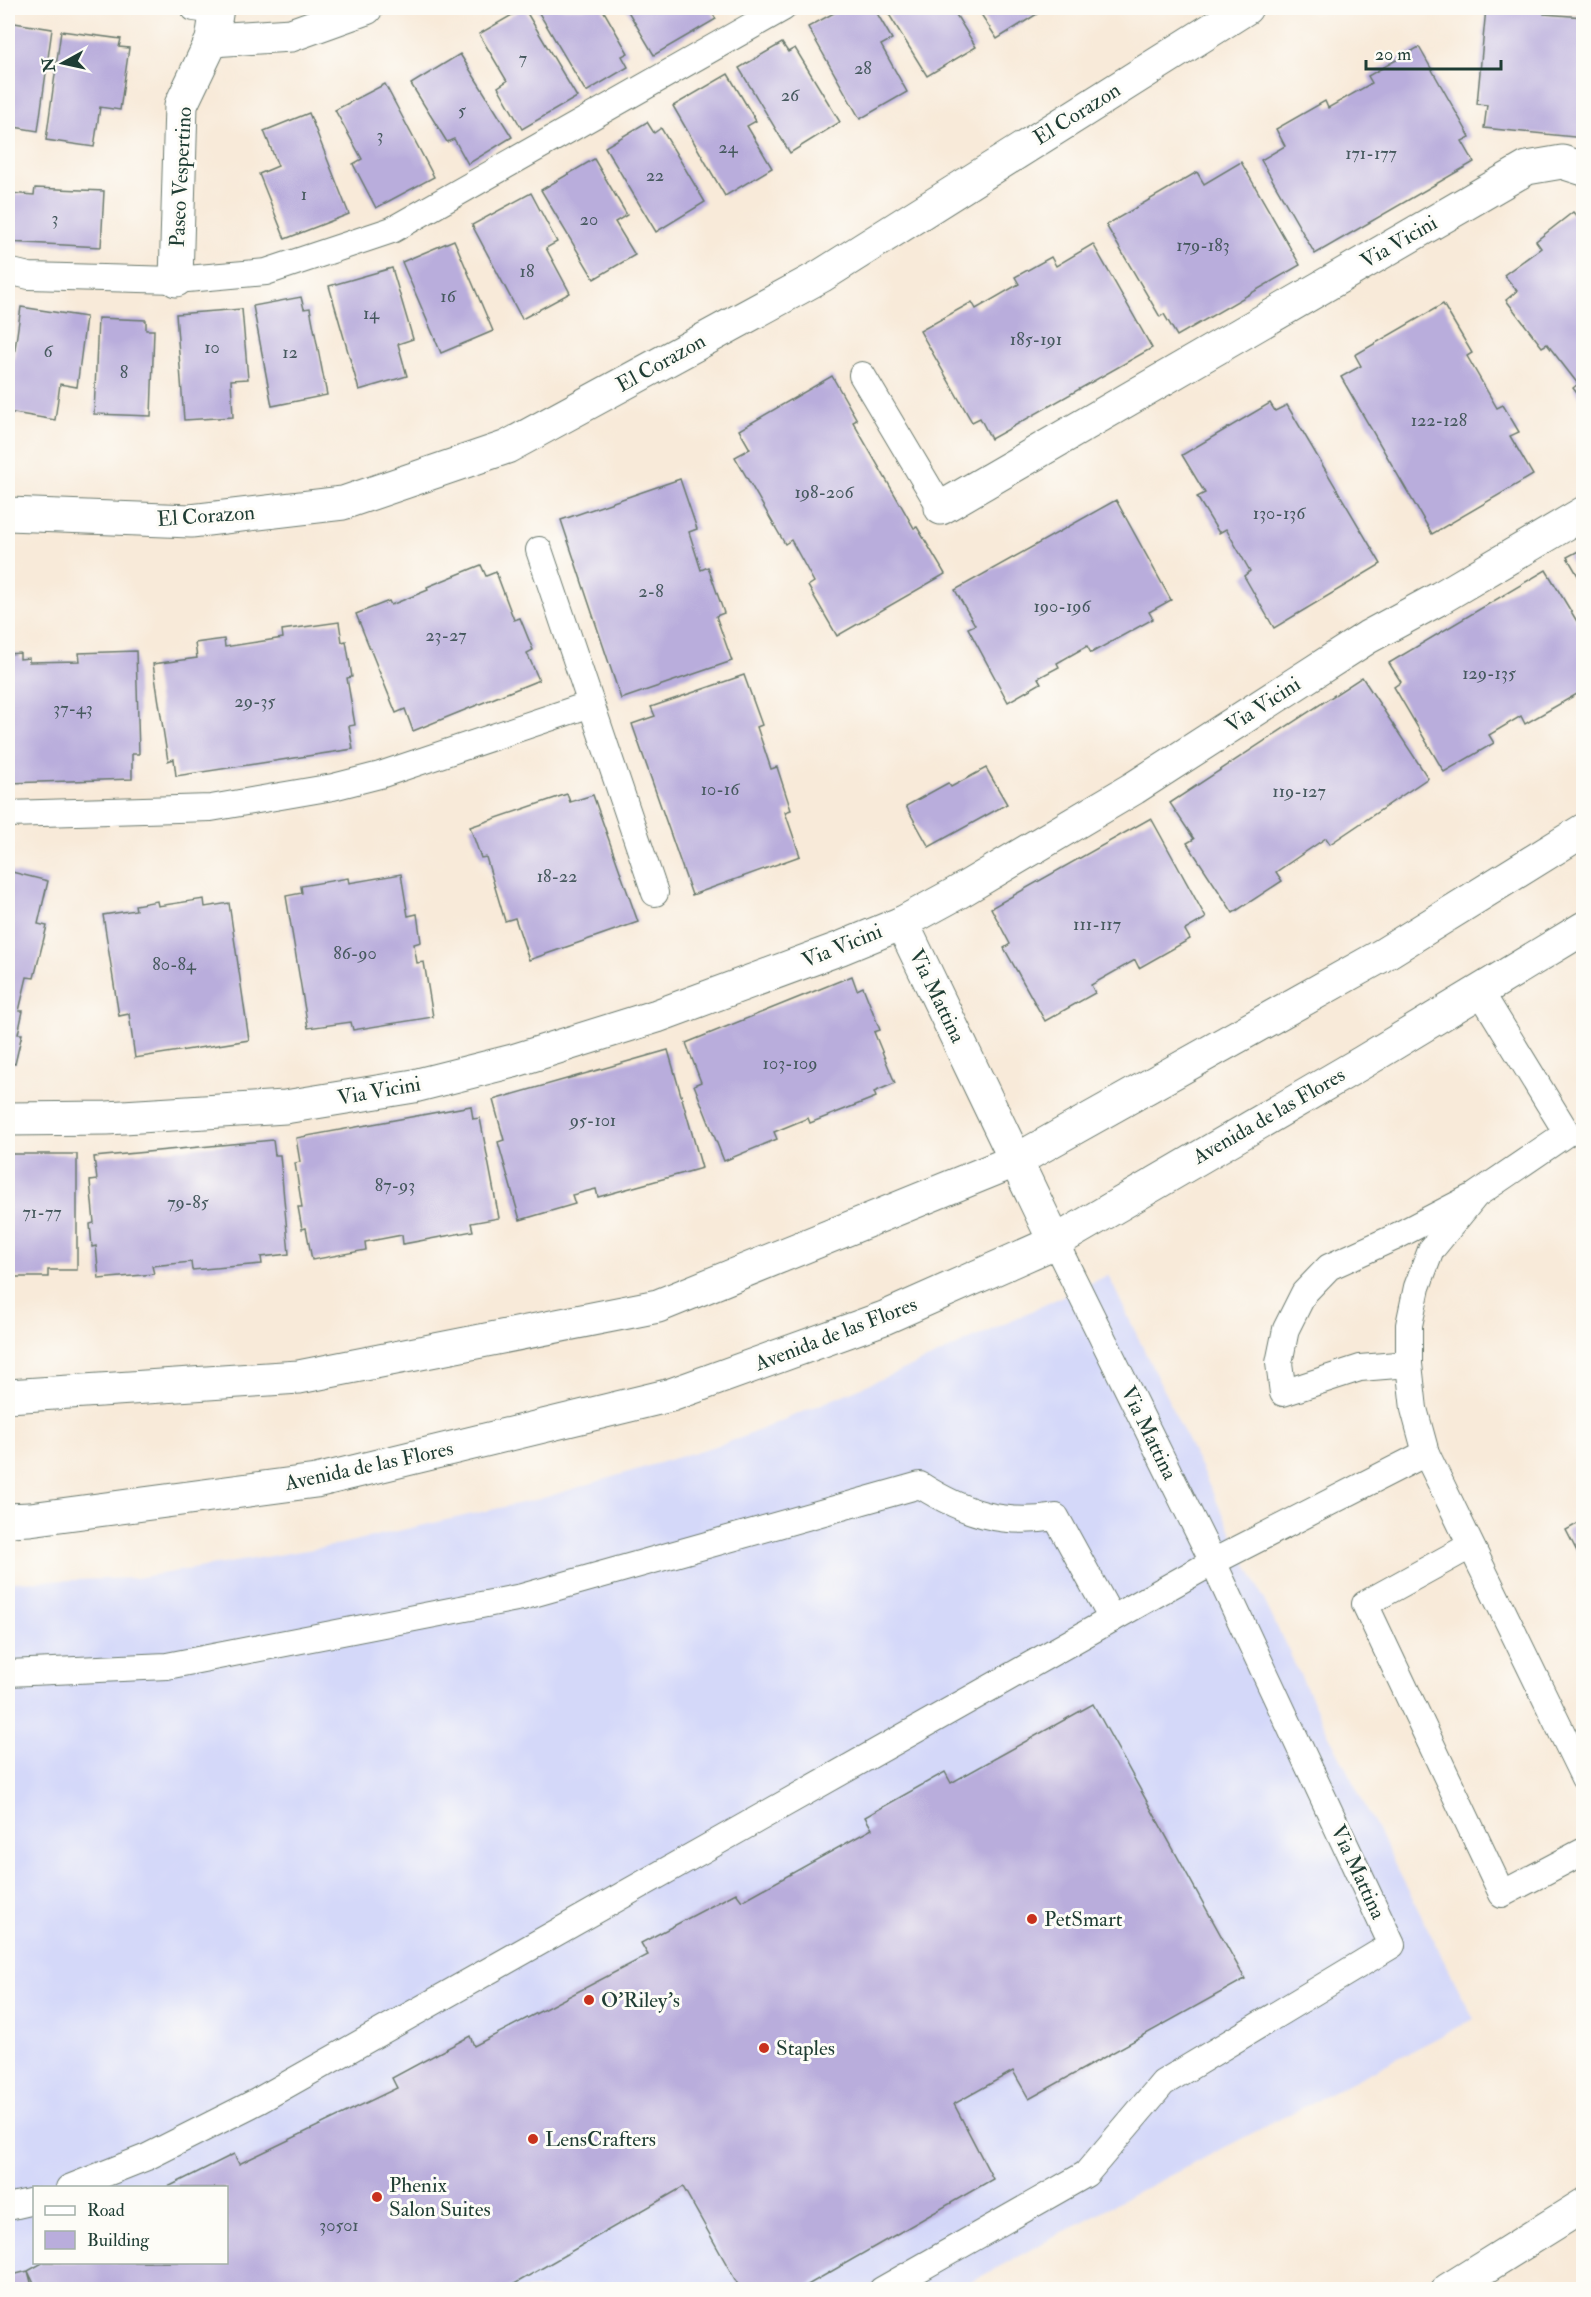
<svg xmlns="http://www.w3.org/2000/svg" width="1591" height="2297" font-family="'IM FELL Double Pica',serif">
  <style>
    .built { fill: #d4d8f9; fill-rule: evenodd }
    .building { fill: #b9addc }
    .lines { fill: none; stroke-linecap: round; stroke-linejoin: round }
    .lane-casing { stroke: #6b7a6e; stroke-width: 28 }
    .street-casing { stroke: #6b7a6e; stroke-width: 35 }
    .secondary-casing { stroke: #6b7a6e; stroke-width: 35 }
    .highway-casing { stroke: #6b7a6e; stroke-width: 35 }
    .lane { stroke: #fff; stroke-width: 26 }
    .street { stroke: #fff; stroke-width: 33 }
    .secondary { stroke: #fff; stroke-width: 33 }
    .highway { stroke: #fff; stroke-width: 33 }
    .poi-dot { fill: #c8321e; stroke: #fdfcf7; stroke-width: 2 }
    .labels { text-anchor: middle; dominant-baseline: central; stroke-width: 6; stroke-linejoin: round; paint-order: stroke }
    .number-label { font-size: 18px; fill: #46595e }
    .street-label { font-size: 21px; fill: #1f3d34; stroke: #fdfcf7 }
    .poi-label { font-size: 21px; fill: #1f3d34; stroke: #fdfcf7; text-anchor: start }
  </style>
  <rect width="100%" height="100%" fill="#fdfcf7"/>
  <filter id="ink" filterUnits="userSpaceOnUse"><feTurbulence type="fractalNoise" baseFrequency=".0167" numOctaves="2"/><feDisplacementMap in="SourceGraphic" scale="12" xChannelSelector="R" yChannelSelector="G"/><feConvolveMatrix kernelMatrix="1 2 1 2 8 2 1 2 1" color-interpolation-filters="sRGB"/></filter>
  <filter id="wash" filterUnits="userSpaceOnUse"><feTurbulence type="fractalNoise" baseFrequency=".008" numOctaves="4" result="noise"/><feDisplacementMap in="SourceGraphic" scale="24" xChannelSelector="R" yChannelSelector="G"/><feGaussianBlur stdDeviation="1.35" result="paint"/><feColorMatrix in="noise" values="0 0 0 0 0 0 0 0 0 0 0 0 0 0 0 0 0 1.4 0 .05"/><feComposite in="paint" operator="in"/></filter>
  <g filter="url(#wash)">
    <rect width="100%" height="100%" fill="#f8ead9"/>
    <path class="built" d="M 1108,1275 L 1327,1731 L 1474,2019 L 1117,2203 L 958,2289 L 8,2289 L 8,1582 L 136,1578 L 332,1546 L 543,1498 L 738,1439 L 931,1358 ZM 34,2188 L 226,2188 L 226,2262 L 34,2262 Z"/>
    <g id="blocks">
      <g class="building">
        <polygon points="524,8 577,97 522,129 498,87 507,81 479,34"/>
        <polygon points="536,8 602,8 628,53 622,56 628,67 586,92"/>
        <polygon points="626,8 709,8 716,19 654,55"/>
        <polygon points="843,8 874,8 892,39 881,45 907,92 860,119 808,27"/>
        <polygon points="885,8 952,8 976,47 927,76"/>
        <polygon points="977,8 1033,8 1037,14 997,39"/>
        <polygon points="1486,8 1544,8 1544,14 1584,17 1584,138 1484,128 1487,105 1477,104"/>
        <polygon points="8,22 52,29 38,131 8,126"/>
        <polygon points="61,31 121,39 119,47 129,48 120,110 100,107 94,147 46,140"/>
        <polygon points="782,43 788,52 795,48 840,122 790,153 739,68"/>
        <polygon points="1419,47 1470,137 1462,141 1474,162 1315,254 1261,160 1285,146 1276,129 1325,101 1328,108 1372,83 1368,76"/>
        <polygon points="460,54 512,137 468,164 454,139 447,142 411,84"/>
        <polygon points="728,74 756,121 747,126 772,168 725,196 673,106"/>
        <polygon points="385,84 434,177 376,208 353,164 362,159 335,110"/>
        <polygon points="309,113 349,214 285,239 259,174 278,166 264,131"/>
        <polygon points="647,122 654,133 661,128 705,202 656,232 605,147"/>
        <polygon points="594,159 627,215 615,222 635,255 594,279 541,190"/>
        <polygon points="1241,162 1300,265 1177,336 1164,314 1160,317 1106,225 1197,172 1204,184"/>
        <polygon points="35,188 104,191 101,247 8,242 8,193 34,195"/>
        <polygon points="531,193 557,242 546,248 570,293 522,319 472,225"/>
        <polygon points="1573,212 1578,218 1584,214 1584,402 1573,388 1578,384 1547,344 1542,347 1506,300 1517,291 1504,275 1541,248 1536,241"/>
        <polygon points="454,240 493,331 441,353 402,262"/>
        <polygon points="1093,244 1152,348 991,439 980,418 972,422 920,331 972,302 976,309 1019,284 1015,277 1051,257 1056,266"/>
        <polygon points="392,268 413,339 398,344 407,376 359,390 329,286"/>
        <polygon points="301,297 304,309 310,308 327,395 272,406 253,306"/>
        <polygon points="1443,304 1472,353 1467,356 1497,408 1503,405 1519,432 1510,436 1533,475 1432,534 1341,377 1361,366 1355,355"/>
        <polygon points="21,307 86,317 77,387 60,384 55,420 8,412 8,397"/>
        <polygon points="242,309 248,379 231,380 233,417 184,420 176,314"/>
        <polygon points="98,318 146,320 146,330 154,330 151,416 94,414"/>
        <polygon points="832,376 857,420 853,422 914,528 917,527 945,574 837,636 808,586 814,582 791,540 785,544 735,457 750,449 739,430"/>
        <polygon points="1270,403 1275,411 1287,405 1381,564 1274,628 1244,576 1250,571 1226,529 1219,533 1197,497 1205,493 1182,455"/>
        <polygon points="680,479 697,529 689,532 701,570 708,567 724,613 716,616 732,661 621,699 561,520"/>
        <polygon points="1116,500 1171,600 1149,612 1153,619 1091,653 1087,646 1057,663 1059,667 1038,678 1041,683 1008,702 968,628 975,625 955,590"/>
        <polygon points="1584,548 1584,586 1567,557"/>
        <polygon points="481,565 486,576 496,572 514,620 520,618 533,650 527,653 539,680 413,731 405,709 396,713 356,614 389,601 391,605 428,590 427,587"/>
        <polygon points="1546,570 1584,633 1584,690 1525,724 1521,716 1489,735 1494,743 1444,772 1394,687 1401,682 1389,663"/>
        <polygon points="339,622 342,642 346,641 352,677 347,678 355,725 349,726 353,749 176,776 174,759 168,761 153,664 197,658 195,643 224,639 225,647 283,638 282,630"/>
        <polygon points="136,651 139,754 132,754 132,779 8,783 8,654 20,653 20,659 29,658 29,662 80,661 79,653"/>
        <polygon points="744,675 762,725 757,727 771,769 777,767 791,810 785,812 800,856 692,895 632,724 655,716 651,707"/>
        <polygon points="1362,677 1428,778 1330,844 1326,838 1276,872 1282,881 1233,913 1187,843 1194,839 1170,803"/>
        <polygon points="986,768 1007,804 929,847 906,806 948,783 951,787"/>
        <polygon points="567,794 570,802 593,795 638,922 529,960 515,918 505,921 486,857 481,858 470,827"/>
        <polygon points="1151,818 1206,918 1185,930 1190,939 1139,968 1135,960 1091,985 1095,993 1045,1021 1004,948 1010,944 991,908"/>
        <polygon points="8,871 48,881 38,924 47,926 34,978 27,977 19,1011 23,1011 18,1034 22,1034 15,1064 8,1062"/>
        <polygon points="401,874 408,916 417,914 421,942 414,944 417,963 424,962 433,1017 353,1030 351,1022 308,1028 286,896 302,893 301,886 348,878 349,883"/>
        <polygon points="204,899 205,907 229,903 249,1040 135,1058 129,1014 119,1016 103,915 136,910 135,905 157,901 158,906"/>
        <polygon points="852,976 857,990 863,987 880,1030 874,1032 895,1083 874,1092 876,1097 810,1123 808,1118 774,1132 777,1139 724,1161 694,1085 701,1082 686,1043"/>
        <polygon points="668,1050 702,1168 598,1197 596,1189 572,1195 575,1204 520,1220 498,1142 504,1140 493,1100"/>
        <polygon points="471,1106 473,1119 480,1118 499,1218 471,1223 473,1231 403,1244 402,1235 365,1242 366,1250 312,1260 306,1228 302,1229 298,1207 302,1207 295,1163 300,1162 296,1138"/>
        <polygon points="273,1140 275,1155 280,1155 289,1254 261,1257 262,1264 192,1270 191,1262 152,1266 154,1274 99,1279 96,1246 92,1247 90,1224 94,1223 90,1181 97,1180 94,1157"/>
        <polygon points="8,1154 77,1154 77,1270 48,1270 48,1277 8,1277"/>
        <polygon points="1584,1520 1584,1565 1566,1530"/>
        <polygon points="1093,1704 1245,1979 1029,2099 1013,2071 954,2104 993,2179 799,2290 741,2290 683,2187 504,2290 37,2290 28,2271 33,2290 8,2290 8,2276 28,2271 44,2262 226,2262 226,2188 166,2188 234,2154 239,2164 397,2088 392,2078 470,2036 474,2046 648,1955 641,1943 736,1893 742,1901 872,1829 865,1817 945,1772 951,1783"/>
      </g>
    </g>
  </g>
  <g filter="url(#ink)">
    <use href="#blocks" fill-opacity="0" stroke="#6b7a6e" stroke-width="1.5"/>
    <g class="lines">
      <defs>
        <g id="lane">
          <polyline points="194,8 216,11"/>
          <polyline points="8,271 29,276 176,280 266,272 392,230 783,8"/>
          <polyline points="862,375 941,508"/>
          <polyline points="539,550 655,893"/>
          <polyline points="8,814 211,808 333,787 380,775 591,704"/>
          <polyline points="1480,991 1567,1133 1476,1195 1431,1250 1417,1287 1409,1325 1409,1364 1414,1409 1426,1453 1584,1778"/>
          <polyline points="1409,1364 1360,1368 1283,1393 1279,1363 1286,1329 1304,1293 1329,1267 1393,1238 1470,1198"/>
          <polyline points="1470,1546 1365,1604 1502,1894 1584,1851"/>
          <path d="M 8,1673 L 167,1666 L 522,1597 L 920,1485 C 964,1513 1003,1526 1056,1517 L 1112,1619"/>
          <polyline points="69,2188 147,2157 258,2101 1213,1562 1426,1453"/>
          <polyline points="8,2207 34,2201"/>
          <polyline points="882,2290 1086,2174 1163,2083 1392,1945 1213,1562 1055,1242"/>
        </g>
        <g id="street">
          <polyline points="212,40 291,35 366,8"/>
          <polyline points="176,280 181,105 212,40 217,8"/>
          <polyline points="941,508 1527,168 1562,162 1584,169"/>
          <polyline points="902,923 1055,1242"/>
          <polyline points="8,1119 107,1118 285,1107 414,1086 513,1061 657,1016 841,948 902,923 957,893 1134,788 1368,637 1440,598 1584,513"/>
        </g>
        <g id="secondary">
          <polyline points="8,514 191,521 343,503 507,447 821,276 1246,8"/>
          <polyline points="8,1396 299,1377 658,1306 1017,1160 1381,956 1584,830"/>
          <polyline points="8,1520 30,1519 316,1481 671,1395 884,1318 1055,1242 1363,1062 1584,928"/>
        </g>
        <polyline id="highway" points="1448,2290 1584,2205"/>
      </defs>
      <use href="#lane" class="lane-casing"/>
      <use href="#street" class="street-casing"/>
      <use href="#secondary" class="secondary-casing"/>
      <use href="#highway" class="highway-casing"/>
      <use href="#lane" class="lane"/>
      <use href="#street" class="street"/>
      <use href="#secondary" class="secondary"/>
      <use href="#highway" class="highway"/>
    </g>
  </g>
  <g class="poi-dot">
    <circle cx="1032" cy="1919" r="6"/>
    <circle cx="589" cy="2000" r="6"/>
    <circle cx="764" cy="2048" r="6"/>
    <circle cx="533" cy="2139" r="6"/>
    <circle cx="377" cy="2197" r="6"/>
  </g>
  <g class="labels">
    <g class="number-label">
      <text x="523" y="58">7</text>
      <text x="863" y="68">28</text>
      <text x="790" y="95">26</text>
      <text x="462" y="110">5</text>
      <text x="380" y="135">3</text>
      <text x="728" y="147">24</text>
      <text x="1371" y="153">171-177</text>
      <text x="655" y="175">22</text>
      <text x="304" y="194">1</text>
      <text x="55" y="218">3</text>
      <text x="589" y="219">20</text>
      <text x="1203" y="245">179-183</text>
      <text x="527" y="271">18</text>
      <text x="448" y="296">16</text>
      <text x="371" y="313">14</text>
      <text x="1036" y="339">185-191</text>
      <text x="212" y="347">10</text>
      <text x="48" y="351">6</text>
      <text x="290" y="352">12</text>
      <text x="124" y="372">8</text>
      <text x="1439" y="420">122-128</text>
      <text x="824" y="492">198-206</text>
      <text x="1279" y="513">130-136</text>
      <text x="651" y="591">2-8</text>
      <text x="1062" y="606">190-196</text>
      <text x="446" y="635">23-27</text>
      <text x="1489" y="673">129-135</text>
      <text x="255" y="701">29-35</text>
      <text x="73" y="708">37-43</text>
      <text x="720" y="789">10-16</text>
      <text x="1299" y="791">119-127</text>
      <text x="557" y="876">18-22</text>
      <text x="1097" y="924">111-117</text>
      <text x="355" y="953">86-90</text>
      <text x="174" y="964">80-84</text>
      <text x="790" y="1063">103-109</text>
      <text x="593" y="1120">95-101</text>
      <text x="395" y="1185">87-93</text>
      <text x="188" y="1202">79-85</text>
      <text x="42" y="1212">71-77</text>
      <text x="339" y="2225">30501</text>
    </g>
    <g class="street-label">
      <text transform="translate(1077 114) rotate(-32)">El Corazon</text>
      <text transform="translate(181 177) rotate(-87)">Paseo Vespertino</text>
      <text transform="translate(1399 242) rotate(-30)">Via Vicini</text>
      <text transform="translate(661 363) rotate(-29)">El Corazon</text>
      <text transform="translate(206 516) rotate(-4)">El Corazon</text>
      <text transform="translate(1263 705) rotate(-33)">Via Vicini</text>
      <text transform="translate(842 946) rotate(-22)">Via Vicini</text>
      <text transform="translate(937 996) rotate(64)">Via Mattina</text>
      <text transform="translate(379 1091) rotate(-10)">Via Vicini</text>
      <text transform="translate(1269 1116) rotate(-30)">Avenida de las Flores</text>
      <text transform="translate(836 1334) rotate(-21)">Avenida de las Flores</text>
      <text transform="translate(1149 1433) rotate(64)">Via Mattina</text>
      <text transform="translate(369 1466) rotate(-12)">Avenida de las Flores</text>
      <text transform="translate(1358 1872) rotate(65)">Via Mattina</text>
    </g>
    <g class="poi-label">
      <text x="1044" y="1919">PetSmart</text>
      <text x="601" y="2000">O'Riley's</text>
      <text x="776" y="2048">Staples</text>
      <text x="545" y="2139">LensCrafters</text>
      <text x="389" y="2185">Phenix<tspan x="389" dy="24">Salon Suites</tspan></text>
    </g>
  </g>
  <rect width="1591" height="2297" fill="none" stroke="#fdfcf7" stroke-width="30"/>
  <rect x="33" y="2186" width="195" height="78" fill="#fdfcf7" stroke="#a4b0a9" stroke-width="1.5"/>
  <rect x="45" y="2206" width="30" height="9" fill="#ffffff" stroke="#a4b0a9" stroke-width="1.5"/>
  <text x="87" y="2216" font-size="18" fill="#1f3d34">Road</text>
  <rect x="45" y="2231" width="30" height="18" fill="#b9addc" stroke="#a4b0a9" stroke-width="1.5"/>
  <text x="87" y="2246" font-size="18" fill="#1f3d34">Building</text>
  <g transform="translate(63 63) rotate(262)" stroke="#fdfcf7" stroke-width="4.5" paint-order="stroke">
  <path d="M0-4.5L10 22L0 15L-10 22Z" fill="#1f3d34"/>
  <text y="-9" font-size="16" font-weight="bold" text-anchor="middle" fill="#1f3d34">N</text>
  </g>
  <path d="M1366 60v9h135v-9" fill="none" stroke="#1f3d34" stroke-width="3"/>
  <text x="1375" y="60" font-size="18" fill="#1f3d34" stroke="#fdfcf7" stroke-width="4.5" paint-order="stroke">20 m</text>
</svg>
